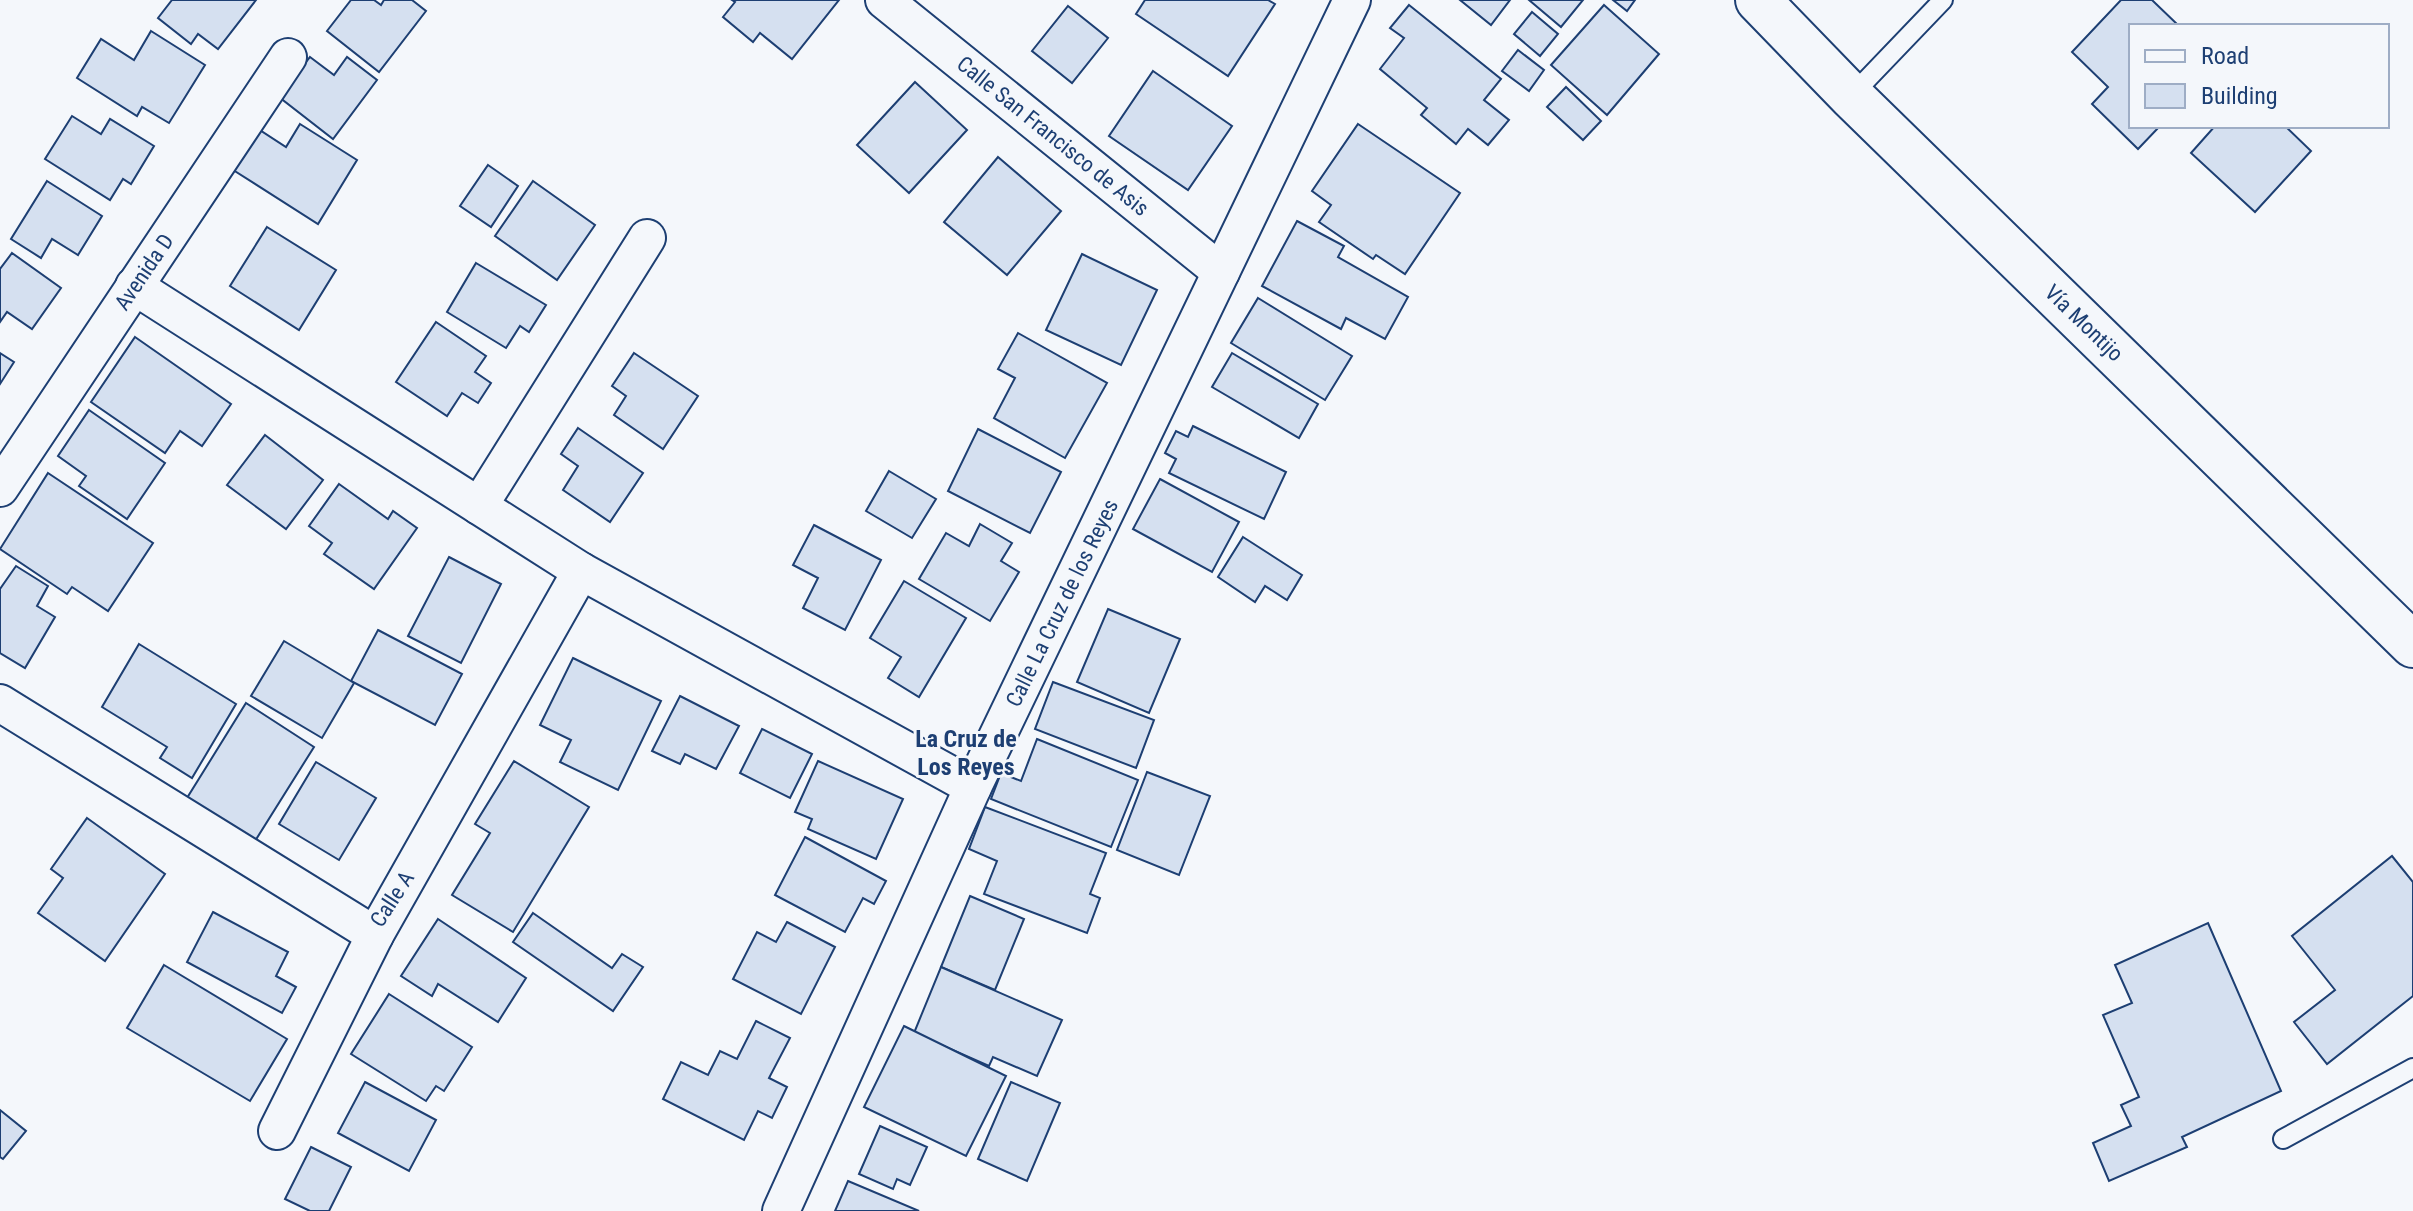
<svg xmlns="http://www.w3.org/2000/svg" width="2413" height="1211" font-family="'Roboto Condensed',sans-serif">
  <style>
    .building { fill: #d5e0f0; stroke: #1d3f73; stroke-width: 2 }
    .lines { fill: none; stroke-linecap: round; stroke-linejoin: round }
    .service-casing { stroke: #1d3f73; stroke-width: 22 }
    .minor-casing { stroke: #1d3f73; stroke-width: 40 }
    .secondary-casing { stroke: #1d3f73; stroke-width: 48 }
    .service { stroke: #f4f7fb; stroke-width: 18 }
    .minor { stroke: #f4f7fb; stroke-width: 36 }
    .secondary { stroke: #f4f7fb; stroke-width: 44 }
    .labels { text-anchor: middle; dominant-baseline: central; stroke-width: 6; stroke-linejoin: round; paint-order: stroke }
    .street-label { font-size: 22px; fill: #1d3f73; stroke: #f4f7fb }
    .neighbourhood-label { font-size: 24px; font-weight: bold; fill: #1d3f73; stroke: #f4f7fb }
  </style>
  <rect width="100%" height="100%" fill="#f4f7fb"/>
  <g class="building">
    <polygon points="172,0 256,0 218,49 198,34 191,44 158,18"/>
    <polygon points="351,0 374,0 381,5 384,0 412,0 426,11 379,72 327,31"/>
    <polygon points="732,0 839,0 792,59 760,33 753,42 723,17 735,2"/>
    <polygon points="1145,0 1268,0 1275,4 1228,76 1136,14"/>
    <polygon points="1460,0 1510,0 1491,25"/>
    <polygon points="1529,0 1583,0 1561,27"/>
    <polygon points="1613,0 1635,0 1627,11"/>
    <polygon points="2121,0 2152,0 2179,26 2131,26 2131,126 2160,126 2138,149 2092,104 2108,87 2072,52"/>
    <polygon points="1409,5 1501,79 1484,100 1509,120 1488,145 1468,129 1456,144 1421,115 1427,108 1380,69 1404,38 1390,28"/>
    <polygon points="1604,5 1659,54 1607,115 1551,65"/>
    <polygon points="1068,6 1108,38 1072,83 1032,51"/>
    <polygon points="1532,12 1558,34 1540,56 1514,34"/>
    <polygon points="151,31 205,65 169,123 142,107 137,116 77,78 101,39 134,60"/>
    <polygon points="1518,50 1544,70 1529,91 1502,71"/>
    <polygon points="310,57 334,75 347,57 377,80 333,139 279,97"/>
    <polygon points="1153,71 1232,126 1188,190 1109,136"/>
    <polygon points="915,82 967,130 909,193 857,145"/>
    <polygon points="1566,87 1601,121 1583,140 1547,107"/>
    <polygon points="72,116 101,134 110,119 154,146 131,184 123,179 110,200 45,159"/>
    <polygon points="300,124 357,160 318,224 230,168 255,127 286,147"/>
    <polygon points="1358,124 1460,193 1405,274 1376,255 1373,259 1319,222 1331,205 1312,191"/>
    <polygon points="2215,126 2285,126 2311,151 2255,212 2191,153"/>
    <polygon points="998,157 1061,211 1007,275 944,222"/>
    <polygon points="488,165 518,186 491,227 460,206"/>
    <polygon points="47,181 102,216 78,255 52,239 41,258 11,239"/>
    <polygon points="533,181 595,225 557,280 495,236"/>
    <polygon points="1297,221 1344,246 1338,257 1408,297 1385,339 1346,318 1341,329 1262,286"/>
    <polygon points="267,227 336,270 299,330 230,286"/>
    <polygon points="12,253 61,288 32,329 7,312 0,322 0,269"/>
    <polygon points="1082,254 1157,290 1121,365 1046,330"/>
    <polygon points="476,263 546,305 529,332 520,326 506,348 447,312"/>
    <polygon points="1258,298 1352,356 1325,400 1231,343"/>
    <polygon points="436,322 486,356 475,372 491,383 478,403 462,393 447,416 396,382"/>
    <polygon points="1018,333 1107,383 1065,458 994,418 1015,378 998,369"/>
    <polygon points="135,337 231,404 202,446 180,431 165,453 91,402"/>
    <polygon points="0,353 14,362 0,384"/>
    <polygon points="634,353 698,396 663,449 614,415 626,396 612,386"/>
    <polygon points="1232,353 1318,404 1299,438 1212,387"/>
    <polygon points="89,410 165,463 127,519 79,486 86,476 58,456"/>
    <polygon points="1193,426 1286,472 1264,519 1169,473 1176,459 1165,453 1176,431 1188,437"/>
    <polygon points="578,428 643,473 610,522 563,490 578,466 561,454"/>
    <polygon points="978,429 1061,472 1030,533 948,491"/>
    <polygon points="265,435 323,480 286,529 227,485"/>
    <polygon points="889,471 936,499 912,538 866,511"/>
    <polygon points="48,473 153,543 108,611 72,587 67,594 0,549"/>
    <polygon points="1160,479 1239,522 1212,572 1133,529"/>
    <polygon points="339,484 388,519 393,511 417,528 374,589 324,554 332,543 309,526"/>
    <polygon points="980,524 1012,543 1001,561 1019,572 990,621 919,579 946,533 969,546"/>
    <polygon points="814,525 881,560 845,630 803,608 818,578 793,565"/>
    <polygon points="1243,537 1302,575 1287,600 1265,586 1255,602 1218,577"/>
    <polygon points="449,557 501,584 461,663 408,636"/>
    <polygon points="16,566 48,586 37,606 55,617 25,668 0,653 0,589"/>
    <polygon points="904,581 966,618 919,697 888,678 901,657 870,638"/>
    <polygon points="1108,609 1180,639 1149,713 1077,682"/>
    <polygon points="378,630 462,674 435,725 351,681"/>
    <polygon points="284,641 354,683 322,738 251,696"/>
    <polygon points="139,644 236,704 192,778 160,758 167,747 102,707"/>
    <polygon points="573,658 661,701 618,790 560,762 571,740 540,725"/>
    <polygon points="1053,682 1154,720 1136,768 1035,729"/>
    <polygon points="680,696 739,726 716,769 685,754 680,764 652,751"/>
    <polygon points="246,703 314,747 255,841 187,798"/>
    <polygon points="762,729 812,754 790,798 740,773"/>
    <polygon points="1037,739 1138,780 1111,847 991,799 1001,773 1021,781"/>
    <polygon points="514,761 589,807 513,932 452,895 490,833 475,824"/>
    <polygon points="818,761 903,799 876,859 808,829 812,819 795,812"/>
    <polygon points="316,762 376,798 339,860 279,824"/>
    <polygon points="1147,772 1210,796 1179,875 1117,850"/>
    <polygon points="985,807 1106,853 1090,894 1100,898 1087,933 984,894 997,861 969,849"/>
    <polygon points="87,818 165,874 105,961 38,913 63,878 51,869"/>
    <polygon points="805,837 886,881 874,904 863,898 845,932 775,895"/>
    <polygon points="2392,856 2413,882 2413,996 2327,1064 2294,1022 2335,990 2292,936"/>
    <polygon points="970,896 1024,919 995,990 941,967"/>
    <polygon points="213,912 288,952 276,976 296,987 282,1013 187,962"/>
    <polygon points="533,913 612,968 622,954 643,967 613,1011 513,942"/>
    <polygon points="438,919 526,978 498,1022 438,984 432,996 401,976"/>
    <polygon points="787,922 835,947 801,1014 733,979 757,932 776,942"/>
    <polygon points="2208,923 2281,1091 2182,1137 2187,1147 2109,1181 2093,1143 2131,1126 2121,1105 2139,1097 2103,1015 2132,1003 2115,965"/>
    <polygon points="164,965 287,1039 250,1101 127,1028"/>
    <polygon points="941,967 1062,1020 1037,1076 993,1057 989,1066 914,1033"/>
    <polygon points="389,994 472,1047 444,1091 436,1086 426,1101 351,1054"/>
    <polygon points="756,1021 790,1038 769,1078 787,1087 772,1118 758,1111 744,1140 663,1099 681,1062 708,1075 720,1051 737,1059"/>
    <polygon points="904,1026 1006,1076 966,1156 864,1107"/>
    <polygon points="365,1082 436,1120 409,1171 338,1133"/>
    <polygon points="1011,1082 1060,1103 1027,1181 978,1159"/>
    <polygon points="0,1110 26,1131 3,1159 0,1157"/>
    <polygon points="880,1126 927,1147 910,1185 897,1179 893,1189 859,1174"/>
    <polygon points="311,1147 351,1167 329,1211 310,1211 285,1199"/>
    <polygon points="848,1181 919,1211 835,1211"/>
  </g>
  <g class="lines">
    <defs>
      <g id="service">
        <polyline points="1851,96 1943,0"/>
        <polyline points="2283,1139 2413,1068"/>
      </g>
      <g id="minor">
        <polyline points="884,0 1221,272"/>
        <polyline points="134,286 581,571 973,787"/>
        <polyline points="0,488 288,57"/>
        <polyline points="479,506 647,238"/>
        <polyline points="0,703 375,935 581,571"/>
        <polyline points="277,1131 375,935"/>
        <polyline points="781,1211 973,787 1352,0"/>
      </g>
      <polyline id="secondary" points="1758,0 1851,96 2413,645"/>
    </defs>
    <use href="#service" class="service-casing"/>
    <use href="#minor" class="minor-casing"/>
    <use href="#secondary" class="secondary-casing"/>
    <use href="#service" class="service"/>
    <use href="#minor" class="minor"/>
    <use href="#secondary" class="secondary"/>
  </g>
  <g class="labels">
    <g class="street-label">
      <text transform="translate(1053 136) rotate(39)">Calle San Francisco de Asis</text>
      <text transform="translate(144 272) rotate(-56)">Avenida D</text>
      <text transform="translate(2084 323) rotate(44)">Vía Montijo</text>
      <text transform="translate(1062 603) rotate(-64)">Calle La Cruz de los Reyes</text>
      <text transform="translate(392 899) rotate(-57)">Calle A</text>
    </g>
    <g class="neighbourhood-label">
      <text x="966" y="739">La Cruz de<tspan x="966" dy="28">Los Reyes</tspan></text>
    </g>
  </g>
  <rect x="2129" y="24" width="260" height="104" fill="#f4f7fb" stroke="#9eadc5" stroke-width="2"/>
  <rect x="2145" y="50" width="40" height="12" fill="#f4f7fb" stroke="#9eadc5" stroke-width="2"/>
  <text x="2201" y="64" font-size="24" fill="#1d3f73">Road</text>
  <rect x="2145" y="84" width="40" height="24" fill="#d5e0f0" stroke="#9eadc5" stroke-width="2"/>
  <text x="2201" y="104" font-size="24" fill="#1d3f73">Building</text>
</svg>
